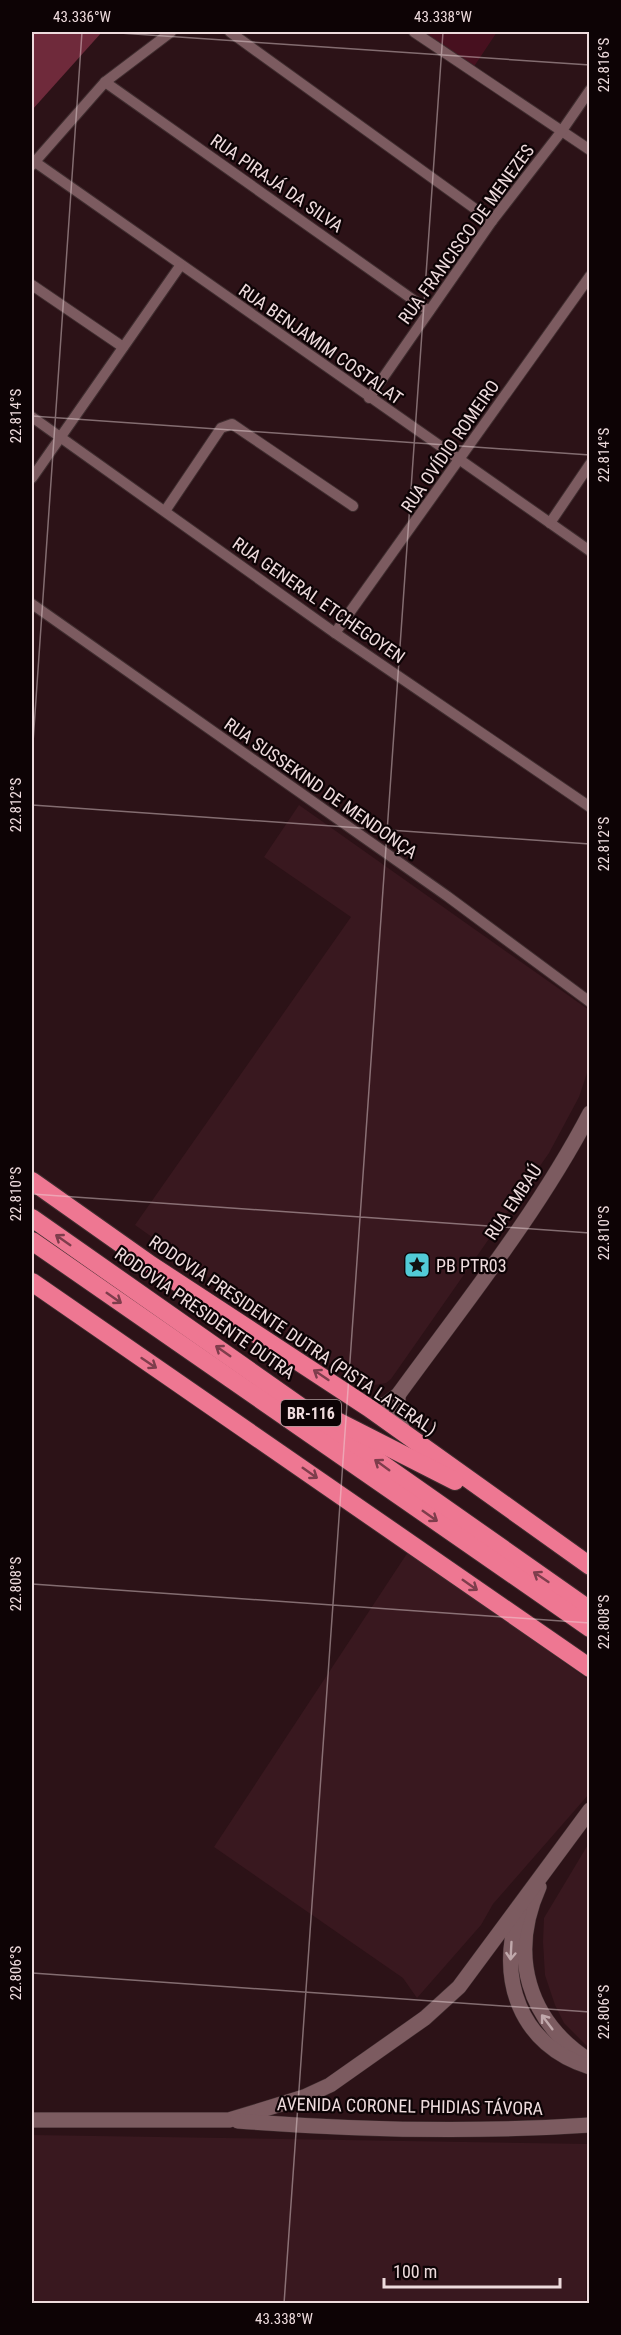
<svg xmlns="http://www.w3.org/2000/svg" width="621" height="2335" font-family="'Roboto Condensed',sans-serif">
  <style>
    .built { fill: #39181f }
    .green { fill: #47101f }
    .water { fill: #6f2a3b }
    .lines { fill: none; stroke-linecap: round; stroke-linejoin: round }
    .street-casing { stroke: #3f2d2f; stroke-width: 12 }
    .secondary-casing { stroke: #3f2d2f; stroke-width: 16 }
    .highway-casing { stroke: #3f2d2f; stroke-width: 20 }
    .street { stroke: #7c5b60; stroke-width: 10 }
    .secondary { stroke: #7c5b60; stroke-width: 15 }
    .highway { stroke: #ee7792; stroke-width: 18 }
    .oneway { stroke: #7e3d4c }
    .oneway2 { stroke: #c0a8ab }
    .ticks { fill: none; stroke: #eedbdd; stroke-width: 1.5; stroke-opacity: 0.45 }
    .labels { text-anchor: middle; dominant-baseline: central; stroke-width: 4.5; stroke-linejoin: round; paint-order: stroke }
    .shield { fill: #0d0305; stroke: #aa9a9c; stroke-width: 1.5 }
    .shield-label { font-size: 16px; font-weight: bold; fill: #eedbdd }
    .street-label { font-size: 18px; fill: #eedbdd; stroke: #0d0305 }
    .poi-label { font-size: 18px; fill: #eedbdd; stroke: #0d0305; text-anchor: start }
    .neatline { fill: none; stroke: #eedbdd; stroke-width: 2 }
    .ticks-label { font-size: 15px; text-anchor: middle; fill: #eedbdd }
  </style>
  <rect width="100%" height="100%" fill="#2c1217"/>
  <g class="built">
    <polygon points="299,805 589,1010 589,1067 579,1097 549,1153 391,1379 386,1383 363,1387 135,1225 351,917 264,857"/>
    <polygon points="408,1552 589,1680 589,1794 493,1904 481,1925 417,1998 403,1978 214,1847"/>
    <polygon points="589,1843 589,2048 564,2023 555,2005 545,1975 543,1942 544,1918"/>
    <polygon points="32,2135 589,2144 586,2303 32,2303"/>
  </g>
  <polygon class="green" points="419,32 497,32 473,68"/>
  <polygon class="water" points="32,32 102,32 32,110"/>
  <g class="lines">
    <defs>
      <g id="street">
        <polyline points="230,32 492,221"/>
        <polyline points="414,32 590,150"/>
        <polyline points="105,82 429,311"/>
        <polyline points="35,162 590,551"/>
        <polyline points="32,165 105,82 171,32"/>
        <polyline points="32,285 123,347"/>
        <polyline points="369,398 492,221 561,132 590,90"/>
        <polyline points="32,417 335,633 590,807"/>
        <polyline points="32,478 180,266"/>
        <polyline points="165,511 221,428 232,424 353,506"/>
        <polyline points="550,523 590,464"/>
        <polyline points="32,604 447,896 590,1002"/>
        <polyline points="335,633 590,276"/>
      </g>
      <g id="secondary">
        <polyline points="398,1395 398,1417 404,1433"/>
        <path d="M 369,1408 L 386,1404 L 398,1395 C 465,1303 537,1214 590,1113"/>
        <path d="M 539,1887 C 509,1954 527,2021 590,2061"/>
        <path d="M 519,1912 C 496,1978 520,2046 590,2067"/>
        <polyline points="32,2120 229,2120 304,2097 330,2085 425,2018 459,1987 590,1810"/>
        <path d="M 238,2121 C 355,2130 473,2133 590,2125"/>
      </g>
      <g id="highway">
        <polyline points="32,1181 151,1265 369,1408 590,1566"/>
        <polyline points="32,1218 590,1610"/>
        <polyline points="32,1241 590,1628"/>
        <polyline points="32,1282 590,1668"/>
        <polyline points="335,1420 455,1481"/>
      </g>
    </defs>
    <use href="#street" class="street-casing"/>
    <use href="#secondary" class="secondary-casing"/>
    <use href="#highway" class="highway-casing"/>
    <use href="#street" class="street"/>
    <use href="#secondary" class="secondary"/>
    <use href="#highway" class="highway"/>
  </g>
  <defs><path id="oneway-shaft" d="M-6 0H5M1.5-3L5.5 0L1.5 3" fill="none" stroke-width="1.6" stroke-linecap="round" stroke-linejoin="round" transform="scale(1.5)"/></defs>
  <g class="oneway">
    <use href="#oneway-shaft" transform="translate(63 1240) rotate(-145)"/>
    <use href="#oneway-shaft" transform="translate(114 1298) rotate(35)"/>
    <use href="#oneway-shaft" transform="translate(223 1351) rotate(-145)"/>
    <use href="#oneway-shaft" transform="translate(149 1363) rotate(34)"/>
    <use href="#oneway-shaft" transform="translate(321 1375) rotate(-146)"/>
    <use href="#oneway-shaft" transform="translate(382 1465) rotate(-144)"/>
    <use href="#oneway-shaft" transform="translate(310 1473) rotate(35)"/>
    <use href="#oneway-shaft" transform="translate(430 1516) rotate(35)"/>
    <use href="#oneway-shaft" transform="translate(541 1577) rotate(-146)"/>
    <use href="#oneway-shaft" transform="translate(470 1585) rotate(35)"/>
  </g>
  <g class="oneway2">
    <use href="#oneway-shaft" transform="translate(511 1951) rotate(93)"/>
    <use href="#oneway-shaft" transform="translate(547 2022) rotate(-127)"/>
  </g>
  <path class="ticks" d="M 105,32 L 590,65M 32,416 L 590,455M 32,757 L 82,32M 32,805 L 590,844M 32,1194 L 590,1233M 32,1584 L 590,1623M 32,1973 L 590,2012M 284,2304 L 443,32"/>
  <defs>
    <symbol id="sight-square" viewBox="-11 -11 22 22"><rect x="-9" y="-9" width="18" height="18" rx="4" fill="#52cbd7" stroke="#0d0305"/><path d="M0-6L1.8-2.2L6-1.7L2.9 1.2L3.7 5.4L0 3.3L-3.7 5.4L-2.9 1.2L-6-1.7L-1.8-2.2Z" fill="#111"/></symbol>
  </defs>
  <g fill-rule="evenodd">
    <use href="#sight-square" x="402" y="1250" width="30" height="30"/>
  </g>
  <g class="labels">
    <rect class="shield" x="281" y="1400" width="60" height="26" rx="4.5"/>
    <g class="shield-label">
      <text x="311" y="1413">BR-116</text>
    </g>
    <g class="street-label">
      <text transform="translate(277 183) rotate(35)">RUA PIRAJÁ DA SILVA</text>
      <text transform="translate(466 234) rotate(-54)">RUA FRANCISCO DE MENEZES</text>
      <text transform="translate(321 344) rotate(35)">RUA BENJAMIM COSTALAT</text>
      <text transform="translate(450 446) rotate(-55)">RUA OVÍDIO ROMEIRO</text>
      <text transform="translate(319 600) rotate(35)">RUA GENERAL ETCHEGOYEN</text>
      <text transform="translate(321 788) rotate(35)">RUA SUSSEKIND DE MENDONÇA</text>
      <text transform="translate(513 1202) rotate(-56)">RUA EMBAÚ</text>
      <text transform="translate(205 1313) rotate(35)">RODOVIA PRESIDENTE DUTRA</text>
      <text transform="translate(293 1335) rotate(34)">RODOVIA PRESIDENTE DUTRA (PISTA LATERAL)</text>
      <text transform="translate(410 2106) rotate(1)">AVENIDA CORONEL PHIDIAS TÁVORA</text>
    </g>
    <g class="poi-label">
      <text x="436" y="1265">PB PTR03</text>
    </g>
  </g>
  <rect width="621" height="2335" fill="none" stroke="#0d0305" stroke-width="66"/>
  <path d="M384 2278v9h176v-9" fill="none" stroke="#eedbdd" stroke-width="3"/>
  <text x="393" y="2278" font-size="18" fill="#eedbdd" stroke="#0d0305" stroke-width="4.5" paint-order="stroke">100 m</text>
  <rect x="33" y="33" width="555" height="2269" class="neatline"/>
  <g class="ticks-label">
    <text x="82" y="22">43.336°W</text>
    <text x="443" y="22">43.338°W</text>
    <text transform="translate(604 65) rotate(-90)" y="5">22.816°S</text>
    <text transform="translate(16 416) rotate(-90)" y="5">22.814°S</text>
    <text transform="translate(604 455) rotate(-90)" y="5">22.814°S</text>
    <text transform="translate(16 805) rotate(-90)" y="5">22.812°S</text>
    <text transform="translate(604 844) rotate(-90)" y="5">22.812°S</text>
    <text transform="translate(16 1194) rotate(-90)" y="5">22.810°S</text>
    <text transform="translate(604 1233) rotate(-90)" y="5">22.810°S</text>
    <text transform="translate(16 1584) rotate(-90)" y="5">22.808°S</text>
    <text transform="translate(604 1622) rotate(-90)" y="5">22.808°S</text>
    <text transform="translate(16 1973) rotate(-90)" y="5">22.806°S</text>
    <text transform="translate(604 2012) rotate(-90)" y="5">22.806°S</text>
    <text x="284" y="2324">43.338°W</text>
  </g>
</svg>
